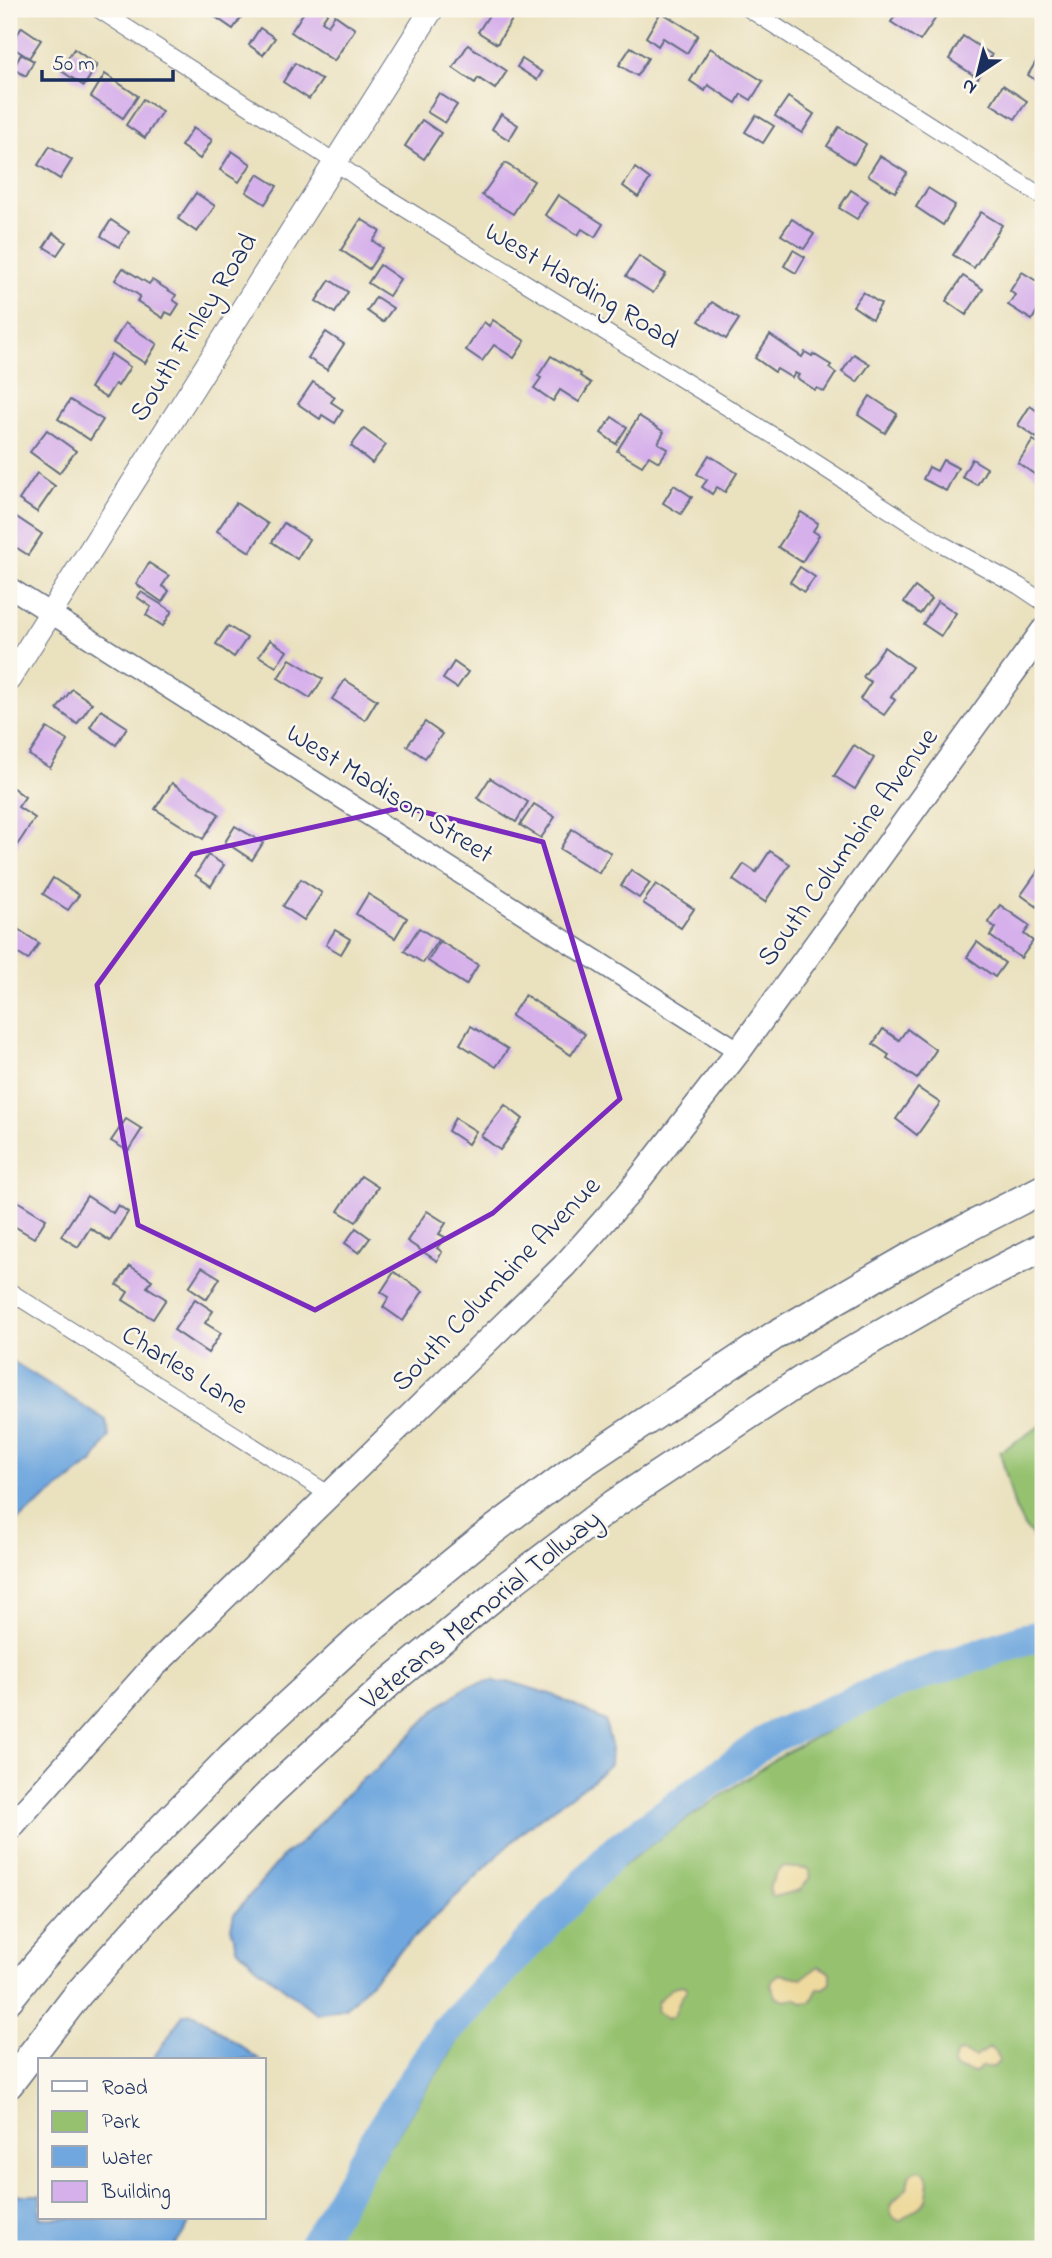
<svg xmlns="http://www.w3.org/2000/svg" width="1052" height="2258" font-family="'Indie Flower',sans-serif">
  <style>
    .green { fill: #96c26f; stroke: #587866; stroke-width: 2 }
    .sand { fill: #eeda9e; stroke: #84847e; stroke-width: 2 }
    .water { fill: #6fa7de; stroke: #456b9e; stroke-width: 2 }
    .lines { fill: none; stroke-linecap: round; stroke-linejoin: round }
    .river { stroke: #6fa7de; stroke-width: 32 }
    .building { fill: #d6b0eb }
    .minor-casing { stroke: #636d80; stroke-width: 18 }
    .tertiary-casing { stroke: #636d80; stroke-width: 22 }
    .secondary-casing { stroke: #636d80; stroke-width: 25 }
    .primary-casing { stroke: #636d80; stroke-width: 27 }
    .motorway-casing { stroke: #636d80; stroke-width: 31 }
    .minor { stroke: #fff; stroke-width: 16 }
    .tertiary { stroke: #fff; stroke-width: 19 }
    .secondary { stroke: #fff; stroke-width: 23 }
    .primary { stroke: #fff; stroke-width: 24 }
    .motorway { stroke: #fff; stroke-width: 28 }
    .marked { fill: none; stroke: #7b2cbf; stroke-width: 5; stroke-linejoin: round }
    .labels { text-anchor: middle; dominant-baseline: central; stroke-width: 5; stroke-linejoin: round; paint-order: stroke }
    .street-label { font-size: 28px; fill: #1b2f5e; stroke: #fbf7ec }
  </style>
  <rect width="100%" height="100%" fill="#fbf7ec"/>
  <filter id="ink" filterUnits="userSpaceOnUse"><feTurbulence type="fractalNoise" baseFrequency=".0143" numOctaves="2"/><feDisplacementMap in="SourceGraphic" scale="14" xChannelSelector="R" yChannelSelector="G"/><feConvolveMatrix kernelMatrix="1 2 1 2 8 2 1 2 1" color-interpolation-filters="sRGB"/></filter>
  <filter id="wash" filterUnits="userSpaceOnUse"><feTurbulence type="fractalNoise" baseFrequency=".00686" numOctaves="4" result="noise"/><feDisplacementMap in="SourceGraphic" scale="28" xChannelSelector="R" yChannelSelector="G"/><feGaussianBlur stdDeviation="1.57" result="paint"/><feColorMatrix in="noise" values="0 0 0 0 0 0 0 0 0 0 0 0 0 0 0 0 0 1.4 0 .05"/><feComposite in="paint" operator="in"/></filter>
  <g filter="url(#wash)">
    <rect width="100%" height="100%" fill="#eae1bf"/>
    <g class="green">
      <polygon points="1043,1424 1043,1546 1024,1527 1015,1508 1000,1452"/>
      <polygon points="1043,1649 1043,2249 327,2249 367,2181 462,2035 506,1976 592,1889 664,1835 781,1755 855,1716 968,1669"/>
    </g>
    <g class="sand">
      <polygon points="782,1867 809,1869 811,1877 800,1890 773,1897 769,1888 776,1873"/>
      <polygon points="819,1966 830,1972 830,1983 825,1988 818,1989 811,2002 803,2003 796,1998 783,2000 777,1998 771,1986 773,1979 779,1974 802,1978"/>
      <polygon points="681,1985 687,1987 687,1989 680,2000 674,2016 667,2019 656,2011 657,2002 671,1989"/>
      <polygon points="990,2048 996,2052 999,2058 998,2063 993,2067 981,2067 975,2073 957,2069 953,2065 957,2053 962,2052 975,2057"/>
      <path d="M 920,2170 L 925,2173 L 929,2182 C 926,2200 929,2202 913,2211 C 908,2214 904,2219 899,2221 L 891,2216 C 888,2200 899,2198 907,2188 C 909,2178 908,2171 920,2170 Z"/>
    </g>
    <g class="water">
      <polygon points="9,1359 106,1420 109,1437 94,1461 9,1527"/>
      <polygon points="494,1680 499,1683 511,1682 553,1695 605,1721 611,1745 610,1764 593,1780 525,1829 398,1953 346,2008 317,2014 256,1966 237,1948 231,1927 234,1914 284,1855 303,1841 356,1784 379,1767 437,1708 468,1686"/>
      <polygon points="192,2013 207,2022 260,2060 152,2060 183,2015"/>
      <polygon points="9,2190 20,2195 40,2195 40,2218 193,2218 173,2249 9,2249"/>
    </g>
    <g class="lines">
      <polyline class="river" points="312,2249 375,2140 445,2032 615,1851 770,1738 899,1682 1025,1639 1043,1636"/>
    </g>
    <g id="blocks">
      <g class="building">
        <polygon points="204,9 247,9 233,29"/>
        <polygon points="306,9 324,9 328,12 322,21 328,25 335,15 355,29 334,61 291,32"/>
        <polygon points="493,9 497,9 513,18 497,44 478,32"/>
        <polygon points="900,9 919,9 935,19 920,41 891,22"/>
        <polygon points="661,12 698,35 687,53 663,38 658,46 646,37"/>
        <polygon points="22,27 41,40 29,58 10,46"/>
        <polygon points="260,28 275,38 263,55 249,45"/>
        <polygon points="963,36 992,55 978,78 949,59"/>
        <polygon points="468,45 507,71 495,89 478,78 475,83 453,68"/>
        <polygon points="631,47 648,58 637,76 619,65"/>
        <polygon points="710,48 763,81 751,100 741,94 736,103 708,85 705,91 690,81"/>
        <polygon points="74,49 97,65 84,86 60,70"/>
        <polygon points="21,54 34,61 26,76 13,69"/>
        <polygon points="1040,55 1043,57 1043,85 1028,75"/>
        <polygon points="522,59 542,72 537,80 517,67"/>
        <polygon points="295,63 322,80 309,99 283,82"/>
        <polygon points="105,74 138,96 123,118 91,97"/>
        <polygon points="1003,85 1027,101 1015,119 991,104"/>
        <polygon points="439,93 457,105 445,123 427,112"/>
        <polygon points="788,97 814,114 802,133 775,116"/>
        <polygon points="143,99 162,111 145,138 126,125"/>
        <polygon points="501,114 518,125 509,140 492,129"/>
        <polygon points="756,115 774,126 763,143 745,132"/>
        <polygon points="422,120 441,133 424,159 405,146"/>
        <polygon points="839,127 866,144 854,164 827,146"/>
        <polygon points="193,128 212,140 200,159 181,146"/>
        <polygon points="50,146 72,160 60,179 38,165"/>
        <polygon points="232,151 251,164 239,182 220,170"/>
        <polygon points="880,156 907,173 895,192 868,175"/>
        <polygon points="505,163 534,181 513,214 482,195"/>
        <polygon points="635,168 650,179 638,197 623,186"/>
        <polygon points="258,174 277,186 265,204 246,192"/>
        <polygon points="928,188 955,205 943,225 916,207"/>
        <polygon points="851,190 868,201 857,219 839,208"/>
        <polygon points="196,193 215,206 197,232 178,219"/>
        <polygon points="558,195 603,224 595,237 582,229 578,235 545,215"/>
        <polygon points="981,212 1002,225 974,268 953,255"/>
        <polygon points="361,219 380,231 373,241 383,248 369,269 341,250"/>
        <polygon points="792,219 814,234 804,249 781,235"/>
        <polygon points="111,220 129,232 119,247 101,236"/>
        <polygon points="53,233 66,242 57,255 44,247"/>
        <polygon points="793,250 805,257 796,273 784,266"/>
        <polygon points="639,256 666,274 653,293 626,276"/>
        <polygon points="380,265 400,279 389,296 368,283"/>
        <polygon points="123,268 149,284 152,280 176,295 173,300 179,304 172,315 166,312 163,318 137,301 140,296 115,280"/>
        <polygon points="1022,272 1043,285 1043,313 1038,309 1032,320 1008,305 1015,295 1010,291"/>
        <polygon points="963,276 983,289 966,315 946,301"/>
        <polygon points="330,280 348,292 335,313 316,301"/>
        <polygon points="863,292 881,304 872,319 853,306"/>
        <polygon points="376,297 393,308 383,322 367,311"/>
        <polygon points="712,302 739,319 726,339 699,321"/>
        <polygon points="493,320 525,341 514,358 494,345 482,361 466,350 484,322 489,326"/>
        <polygon points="125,323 157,344 145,363 113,343"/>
        <polygon points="326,332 344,344 327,370 308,358"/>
        <polygon points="770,335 802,357 805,352 812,356 813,354 831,365 829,368 836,373 824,392 817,388 815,390 797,378 799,375 795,373 792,378 777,369 775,372 755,358"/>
        <polygon points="111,354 130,367 118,386 115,384 106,398 90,388"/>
        <polygon points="854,354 870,364 857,382 842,372"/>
        <polygon points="551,356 581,374 580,376 591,383 579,402 560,390 553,401 534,388 541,378 538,376"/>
        <polygon points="313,382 335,397 331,402 343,410 335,423 322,415 320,419 298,404"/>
        <polygon points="870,396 897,414 885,433 858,415"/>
        <polygon points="70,400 103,420 90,440 58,419"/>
        <polygon points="1030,406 1043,415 1043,429 1037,438 1018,425"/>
        <polygon points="639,416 664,432 658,443 668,449 659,462 649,456 642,466 617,451"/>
        <polygon points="612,417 627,427 616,444 601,433"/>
        <polygon points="364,429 386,445 372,463 351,446"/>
        <polygon points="47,430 76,451 59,473 30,452"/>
        <polygon points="1033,440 1043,446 1043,480 1018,463"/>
        <polygon points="709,455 737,473 725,492 717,487 712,494 702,487 707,480 697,474"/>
        <polygon points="972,459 987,468 977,485 962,477"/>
        <polygon points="943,460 958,468 946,491 923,479 929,467 937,471"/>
        <polygon points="37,473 55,486 37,512 19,500"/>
        <polygon points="674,485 692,497 681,514 663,503"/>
        <polygon points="236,503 268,524 250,552 217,531"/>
        <polygon points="9,512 42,534 28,555 9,543"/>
        <polygon points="801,512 818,523 813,531 819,535 802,562 778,547"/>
        <polygon points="284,523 309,539 297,559 272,542"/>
        <polygon points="149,563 169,576 162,586 169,591 162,602 136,584"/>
        <polygon points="800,567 815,577 804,592 790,582"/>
        <polygon points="915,587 931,599 920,614 904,602"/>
        <polygon points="141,592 172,611 163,626 146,615 151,607 137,597"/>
        <polygon points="938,601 956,613 941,636 923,624"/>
        <polygon points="228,626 247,638 234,657 216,644"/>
        <polygon points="270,640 287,651 276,667 259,656"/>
        <polygon points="884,647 912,667 891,697 895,700 884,715 860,699 871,682 863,677"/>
        <polygon points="290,659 323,679 310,698 278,678"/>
        <polygon points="454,662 468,672 457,688 443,679"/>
        <polygon points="345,680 377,700 365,720 332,699"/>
        <polygon points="72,689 92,703 77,724 57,709"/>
        <polygon points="101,710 127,727 116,745 90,727"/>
        <polygon points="425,722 442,734 425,758 407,746"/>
        <polygon points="47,728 68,741 50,768 29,755"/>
        <polygon points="854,745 874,758 855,789 834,776"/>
        <polygon points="490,778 528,802 516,822 477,798"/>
        <polygon points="172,783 219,814 203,839 155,809"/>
        <polygon points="9,785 25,797 18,807 35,818 14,850 9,847"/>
        <polygon points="534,804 555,817 541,838 520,825"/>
        <polygon points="235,826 263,843 252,860 225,842"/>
        <polygon points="572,829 611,853 599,873 560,849"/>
        <polygon points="770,851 790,864 765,902 733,880 744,864 756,872"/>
        <polygon points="208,855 224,865 211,886 195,875"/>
        <polygon points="1043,864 1043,911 1021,895"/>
        <polygon points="631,870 650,883 639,898 621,886"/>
        <polygon points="53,878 79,895 68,910 43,894"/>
        <polygon points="301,879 322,893 304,920 283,906"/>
        <polygon points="656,884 694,909 681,928 643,903"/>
        <polygon points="368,894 407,918 395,938 356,914"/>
        <polygon points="1000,905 1030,926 1024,934 1033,941 1021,958 990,936 996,928 988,922"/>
        <polygon points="10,924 39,943 28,960 9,948"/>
        <polygon points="419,928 438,940 423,963 404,951"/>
        <polygon points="335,930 350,939 341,954 326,945"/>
        <polygon points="440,941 478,965 466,985 428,961"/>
        <polygon points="977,942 1005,963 995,977 967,957"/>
        <polygon points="525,995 585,1034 571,1055 511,1016"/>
        <polygon points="471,1026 508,1049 496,1067 460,1044"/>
        <polygon points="883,1029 899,1040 907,1029 936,1050 917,1079 887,1058 889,1055 873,1044"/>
        <polygon points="918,1088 940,1103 917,1135 896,1119"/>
        <polygon points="505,1105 523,1119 500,1150 481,1136"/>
        <polygon points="455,1118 476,1131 468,1144 448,1131"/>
        <polygon points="126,1119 142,1129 128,1151 111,1141"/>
        <polygon points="361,1176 378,1187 356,1222 338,1211"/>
        <polygon points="9,1196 46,1219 34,1238 9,1223"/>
        <polygon points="87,1196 113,1213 118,1205 128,1212 110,1241 90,1228 78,1247 61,1236"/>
        <polygon points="427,1211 446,1223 439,1234 445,1237 437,1248 442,1252 437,1261 407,1241"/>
        <polygon points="356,1228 370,1238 359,1253 345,1243"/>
        <polygon points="130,1266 152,1280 147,1287 166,1299 153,1319 123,1300 128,1292 117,1285"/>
        <polygon points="202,1267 220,1278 207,1299 189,1287"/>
        <polygon points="394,1272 423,1291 403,1321 383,1307 389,1297 381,1292"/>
        <polygon points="195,1299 213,1311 205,1323 221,1333 208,1353 174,1330"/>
      </g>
    </g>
  </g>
  <g filter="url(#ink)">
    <use href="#blocks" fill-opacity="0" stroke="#636d80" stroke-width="2"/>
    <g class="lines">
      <defs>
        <g id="minor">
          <polyline points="98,9 335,162 370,187 790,446 942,544 1019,586 1043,602"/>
          <polyline points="749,9 1043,197"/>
          <polyline points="9,1291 330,1495"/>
        </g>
        <polyline id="tertiary" points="9,587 739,1051"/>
        <polyline id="secondary" points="9,679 432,9"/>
        <polyline id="primary" points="9,1829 153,1667 564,1266 627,1195 739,1051 1043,631"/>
        <g id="motorway">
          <polyline points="9,1999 38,1963 120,1871 232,1756 359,1639 479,1541 580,1465 777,1334 912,1256 1043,1189"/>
          <polyline points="9,2084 79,1993 155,1909 271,1792 390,1682 509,1584 614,1504 805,1378 942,1299 1043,1247"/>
        </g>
      </defs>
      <use href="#minor" class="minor-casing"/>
      <use href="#tertiary" class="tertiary-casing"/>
      <use href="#secondary" class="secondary-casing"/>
      <use href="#primary" class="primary-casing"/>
      <use href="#motorway" class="motorway-casing"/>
      <use href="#minor" class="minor"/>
      <use href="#tertiary" class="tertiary"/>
      <use href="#secondary" class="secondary"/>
      <use href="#primary" class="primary"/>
      <use href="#motorway" class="motorway"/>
    </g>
  </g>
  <path class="marked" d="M 404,807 L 543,842 L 620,1099 L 493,1213 L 315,1310 L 138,1225 L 97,985 L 192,854 Z"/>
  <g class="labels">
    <g class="street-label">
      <text transform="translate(581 287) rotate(31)">West Harding Road</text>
      <text transform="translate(195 328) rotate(-58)">South Finley Road</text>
      <text transform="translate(389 795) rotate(32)">West Madison Street</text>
      <text transform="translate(849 848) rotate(-54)">South Columbine Avenue</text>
      <text transform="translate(497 1285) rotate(-46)">South Columbine Avenue</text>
      <text transform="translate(184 1371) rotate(32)">Charles Lane</text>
      <text transform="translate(482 1611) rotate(-39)">Veterans Memorial Tollway</text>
    </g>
  </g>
  <rect width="1052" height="2258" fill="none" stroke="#fbf7ec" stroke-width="35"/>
  <rect x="38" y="2058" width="228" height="161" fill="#fbf7ec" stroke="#a1a7b3" stroke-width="2"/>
  <rect x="52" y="2081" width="35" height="10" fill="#ffffff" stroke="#a1a7b3" stroke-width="2"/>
  <text x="102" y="2094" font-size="21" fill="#1b2f5e">Road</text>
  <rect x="52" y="2111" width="35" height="21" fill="#96c26f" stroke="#a1a7b3" stroke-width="2"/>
  <text x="102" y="2128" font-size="21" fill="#1b2f5e">Park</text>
  <rect x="52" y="2146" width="35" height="21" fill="#6fa7de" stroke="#a1a7b3" stroke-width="2"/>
  <text x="102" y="2164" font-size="21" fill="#1b2f5e">Water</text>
  <rect x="52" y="2181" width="35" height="21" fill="#d6b0eb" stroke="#a1a7b3" stroke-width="2"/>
  <text x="102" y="2198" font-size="21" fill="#1b2f5e">Building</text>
  <g transform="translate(978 74) rotate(215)" stroke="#fbf7ec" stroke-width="5" paint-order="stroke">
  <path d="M0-5L12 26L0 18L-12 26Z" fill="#1b2f5e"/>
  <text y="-10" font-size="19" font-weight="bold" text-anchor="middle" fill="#1b2f5e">N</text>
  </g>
  <path d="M42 70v10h131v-10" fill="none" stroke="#1b2f5e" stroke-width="3.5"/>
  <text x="52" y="70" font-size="21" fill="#1b2f5e" stroke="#fbf7ec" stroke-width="5" paint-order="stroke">50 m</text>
</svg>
